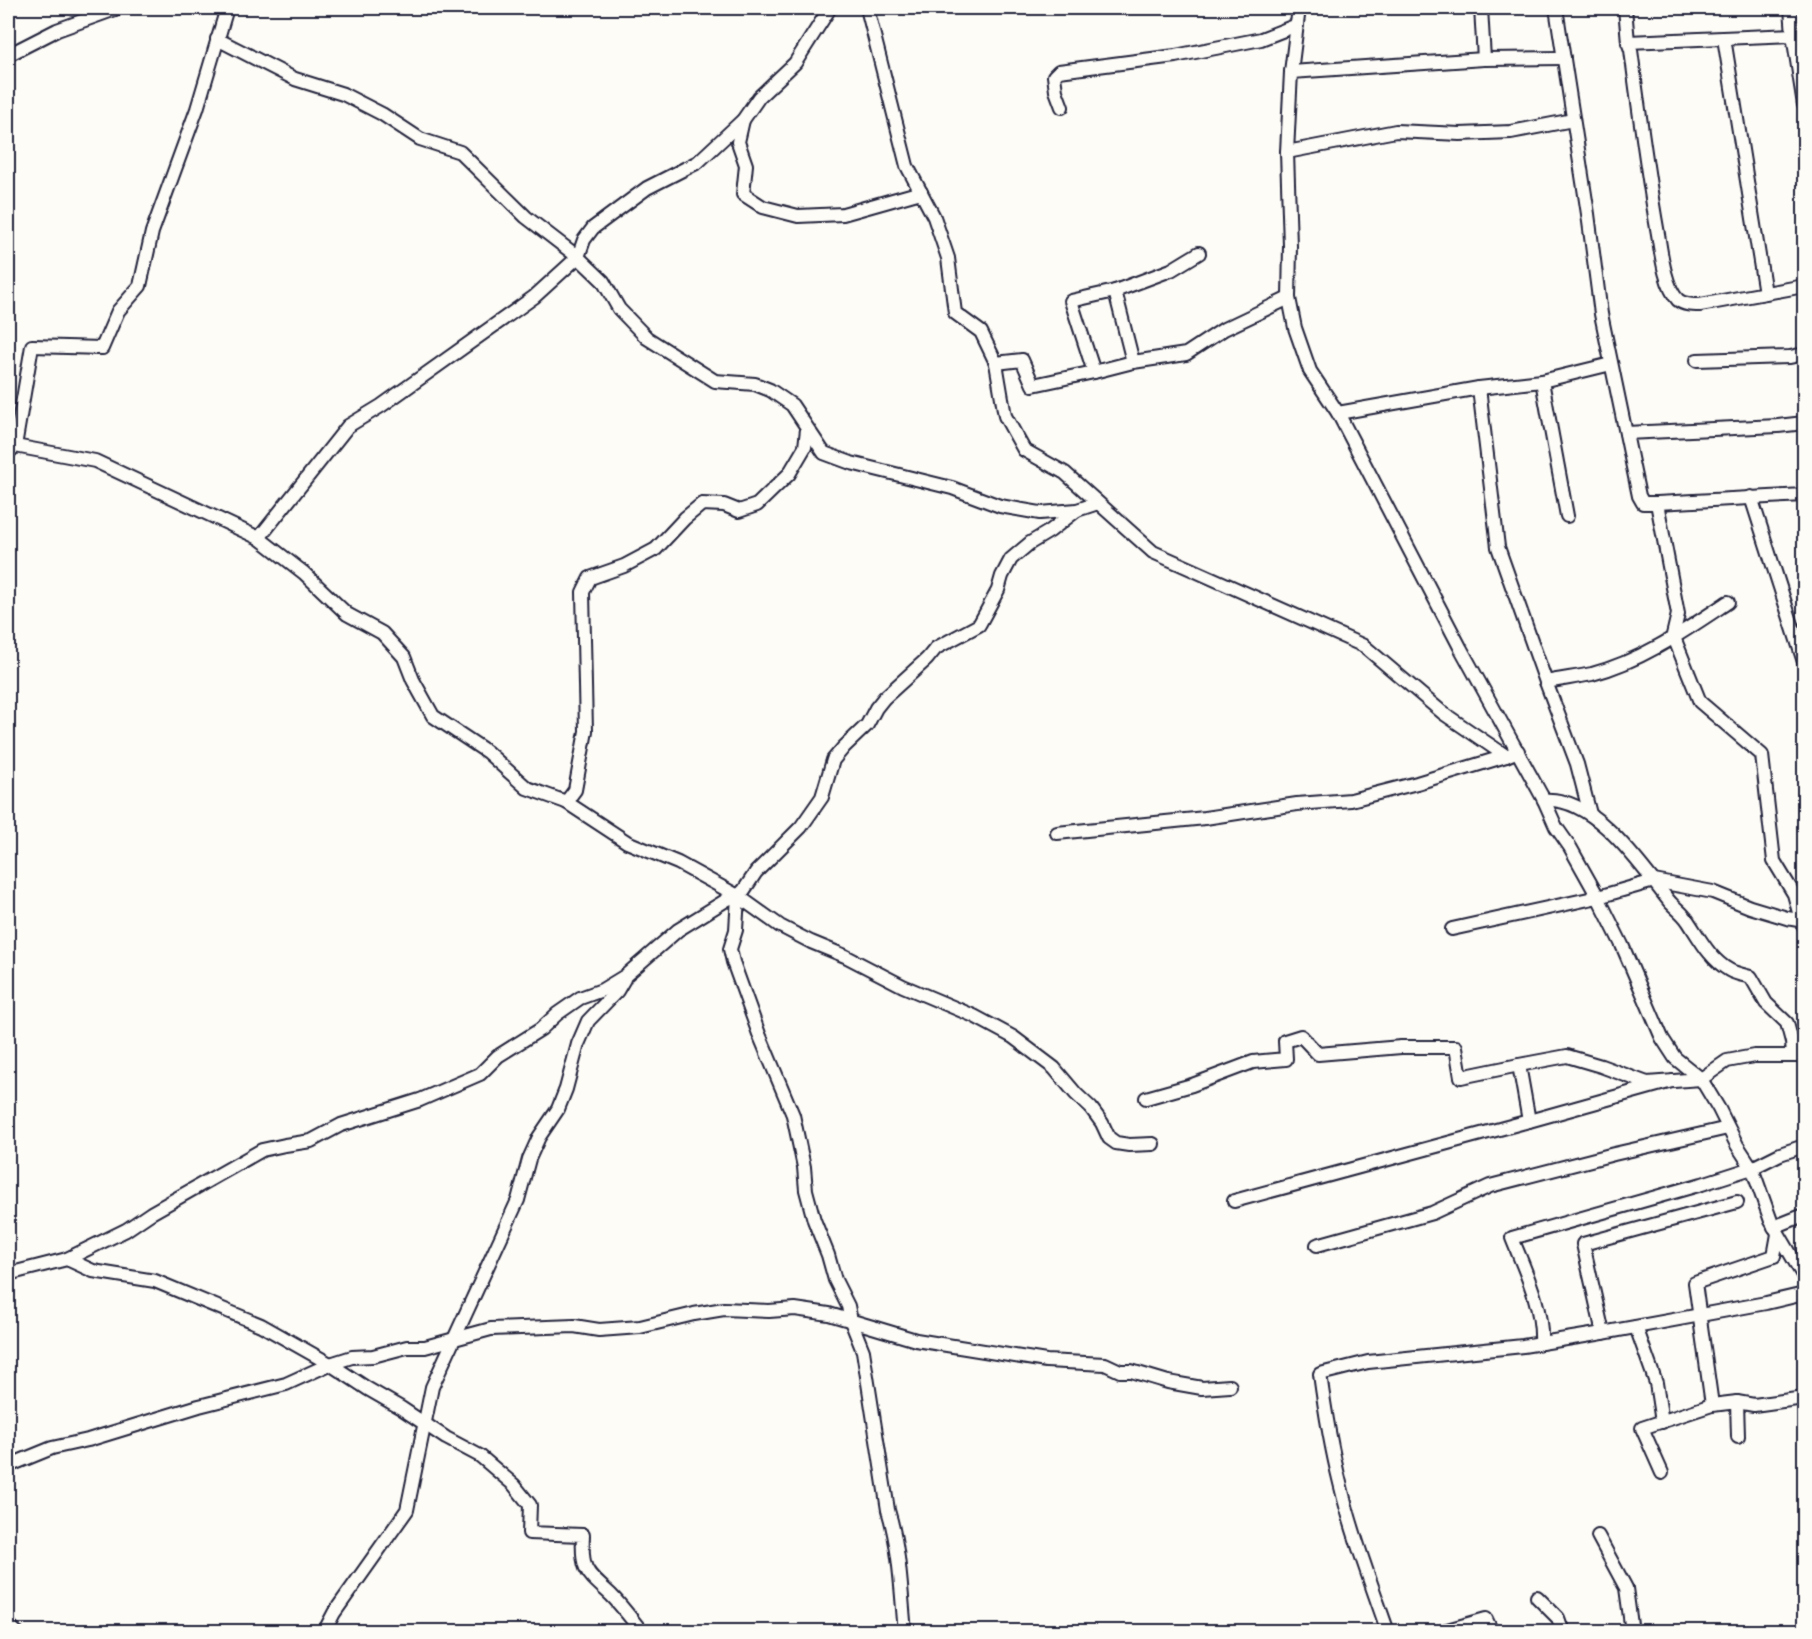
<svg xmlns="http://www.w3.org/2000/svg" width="1812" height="1639" font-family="Mali,sans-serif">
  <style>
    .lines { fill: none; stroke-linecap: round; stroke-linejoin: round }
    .minor-casing { stroke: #22223b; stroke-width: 16 }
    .minor { stroke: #fdfcf7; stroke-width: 12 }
  </style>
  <rect width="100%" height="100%" fill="#fdfcf7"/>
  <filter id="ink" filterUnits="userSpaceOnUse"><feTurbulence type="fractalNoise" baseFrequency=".0167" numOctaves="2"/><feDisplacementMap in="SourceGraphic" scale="12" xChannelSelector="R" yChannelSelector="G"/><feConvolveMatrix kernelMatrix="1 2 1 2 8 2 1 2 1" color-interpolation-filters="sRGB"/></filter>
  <g filter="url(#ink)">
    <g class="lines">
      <defs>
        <g id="minor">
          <polyline points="867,8 907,166 934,217 948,258 955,313 981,332 996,363 1005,416 1024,450 1065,473 1153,552 1364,646 1443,713 1506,756 1518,751"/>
          <polyline points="1299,8 1291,72 1287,152 1290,246 1289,298 1295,328 1310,371 1338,413 1461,649 1544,800 1556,827 1570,847 1598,897 1622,945 1662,1038 1675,1058 1701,1079 1719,1109 1737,1145 1752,1168 1771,1221 1804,1277"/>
          <polyline points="1481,8 1484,59"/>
          <polyline points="1556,8 1588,214 1601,314 1639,496 1643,503 1657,503 1804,495"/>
          <path d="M 1625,8 L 1628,42 L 1631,50 C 1639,111 1647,173 1658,234 C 1661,252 1665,287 1678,300 C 1684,305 1692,305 1700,305 L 1804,286"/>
          <polyline points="1791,8 1793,35 1804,105"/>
          <polyline points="1724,38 1765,293"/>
          <polyline points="217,39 295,79 343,94 382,114 420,139 460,152 526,217 578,257 603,281 619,309 647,338 715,381 755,384 770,390 792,405 824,453 851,463 952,488 1000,506 1040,513 1077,510 1098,503"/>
          <polyline points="1628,42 1793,35"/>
          <polyline points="8,55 57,30 118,8"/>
          <polyline points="1291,72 1484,59 1564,58"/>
          <polyline points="1062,107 1056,91 1054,76 1059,71 1175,56 1261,39 1297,25"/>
          <polyline points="743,120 738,142 746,165 743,194 763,207 798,216 843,214 921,192"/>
          <polyline points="1287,152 1396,131 1460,134 1511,132 1573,120"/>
          <polyline points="1697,360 1790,357 1804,354"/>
          <polyline points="1133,362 1115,291 1171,270 1199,253"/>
          <polyline points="996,363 1022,360 1033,385 1094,372 1133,362 1186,354 1224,329 1289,298"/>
          <polyline points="1094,372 1071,301 1115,291"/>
          <polyline points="1542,381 1567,516"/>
          <polyline points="1479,388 1498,547 1546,682 1577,764 1590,814"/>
          <polyline points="1338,413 1479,388 1542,381 1611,364"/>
          <polyline points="1626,433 1778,426 1804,423"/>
          <polyline points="8,442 15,446 95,461 259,538 304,573 347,614 382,633 404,657 413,680 433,716 487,752 527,788 566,802 627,842 678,863 738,896 780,926 811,942 845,956 903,986 974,1016 1013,1037 1054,1068 1076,1094 1091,1108 1102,1123 1109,1138 1116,1143 1129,1145 1153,1144"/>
          <polyline points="8,453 15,446 32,346 102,348 118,311 140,286 152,232 197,109 227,8"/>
          <polyline points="1751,497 1804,662"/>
          <polyline points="1657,503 1678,614 1673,635 1700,702 1762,755 1774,861 1794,894 1801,920 1804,926"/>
          <polyline points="259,538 348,426 381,406 534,297 578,257 584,240 593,228 647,188 698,162 743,120 759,97 795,63 830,8"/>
          <path d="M 1546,682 C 1561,679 1577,677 1592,674 C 1642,661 1686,630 1728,602"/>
          <path d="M 1544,800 C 1595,796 1641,866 1669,901 C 1675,908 1683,913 1688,921 C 1700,939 1710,959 1729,970 C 1736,974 1744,975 1751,977 L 1766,1003 L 1787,1023 L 1792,1042 L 1793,1056"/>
          <polyline points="566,802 575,790 586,731 583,592 590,578 624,566 656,549 685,518 702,504 724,505 739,511 757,505 789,474 805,447 807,429"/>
          <polyline points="1057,833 1205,818 1297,804 1351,800 1417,783 1506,756"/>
          <path d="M 738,896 L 736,930 L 730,949 L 733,962 L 759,1034 L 793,1115 L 804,1167 L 806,1190 L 814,1220 L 828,1255 L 835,1280 L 848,1306 L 851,1321 L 863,1351 L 888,1510 C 900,1549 901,1591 905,1632"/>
          <polyline points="1452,929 1598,897 1654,881 1713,892 1750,907 1787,918 1804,921"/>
          <polyline points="1672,1081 1529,1121 1519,1065 1567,1056 1601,1066 1647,1083 1701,1079 1727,1061 1754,1056 1804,1056"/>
          <polyline points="1146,1098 1192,1085 1253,1062 1286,1059 1285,1041 1301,1036 1318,1054 1401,1047 1456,1047 1461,1077 1519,1065"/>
          <polyline points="1234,1201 1529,1121"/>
          <polyline points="1774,1227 1804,1215"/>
          <polyline points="1317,1245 1432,1213 1490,1186 1614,1154 1728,1128"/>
          <path d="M 67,1259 L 93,1271 L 155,1281 L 261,1325 L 330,1364 L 368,1389 L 401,1408 L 446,1438 L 480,1456 L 514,1485 L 530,1505 L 529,1533 L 583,1535 C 581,1571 586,1572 611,1595 C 622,1606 632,1620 642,1632"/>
          <polyline points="8,1274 67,1259 126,1230 151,1213 262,1150 285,1145 311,1141 341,1125 420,1100 480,1074 498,1056 541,1029 557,1014 580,998 602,990 625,976 678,930 728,899 738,896 744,890 756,872 801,827 822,797 833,760 844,747 867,725 876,708 884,698 927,659 936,648 979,625 998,590 1002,576 1011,559 1030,543 1050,531 1077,510"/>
          <polyline points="1636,1327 1656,1383 1662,1422"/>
          <polyline points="1603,1333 1583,1244 1737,1202"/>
          <path d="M 1541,1343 C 1543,1307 1525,1271 1512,1238 L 1702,1184 L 1752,1168 L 1780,1154 L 1804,1146"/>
          <polyline points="1737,1402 1754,1405 1804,1398"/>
          <polyline points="1738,1437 1737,1402 1712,1405 1695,1283 1774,1256 1778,1234"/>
          <polyline points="8,1466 52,1448 88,1440 199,1406 286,1384 330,1364 352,1357 373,1356 407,1347 425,1347 491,1329 574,1326 599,1330 640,1327 694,1314 724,1309 769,1311 795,1309 829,1314 916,1340 1046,1361 1105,1364 1120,1371 1131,1371 1168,1382 1202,1388 1230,1386"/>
          <polyline points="1662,1473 1642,1428 1712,1405"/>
          <polyline points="1598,1536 1626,1588 1632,1632"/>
          <polyline points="1537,1597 1558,1618 1563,1632"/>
          <polyline points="8,1624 16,1632"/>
          <polyline points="324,1632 334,1613 407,1510 432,1387 518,1200 529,1159 539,1137 558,1109 566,1089 578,1044 588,1021 617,991 624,979"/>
          <path d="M 1388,1632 C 1371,1583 1352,1533 1340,1483 C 1331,1447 1325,1411 1320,1374 L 1368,1362 L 1523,1346 L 1597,1334 L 1766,1303 L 1804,1294"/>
          <polyline points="1440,1632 1486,1619 1492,1632"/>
        </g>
      </defs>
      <use href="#minor" class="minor-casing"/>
      <use href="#minor" class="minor"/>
    </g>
  </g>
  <rect width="1812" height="1639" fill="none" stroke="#fdfcf7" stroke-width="30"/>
  <rect x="15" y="15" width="1782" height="1609" fill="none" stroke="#22223b" stroke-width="2" filter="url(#ink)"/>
</svg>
